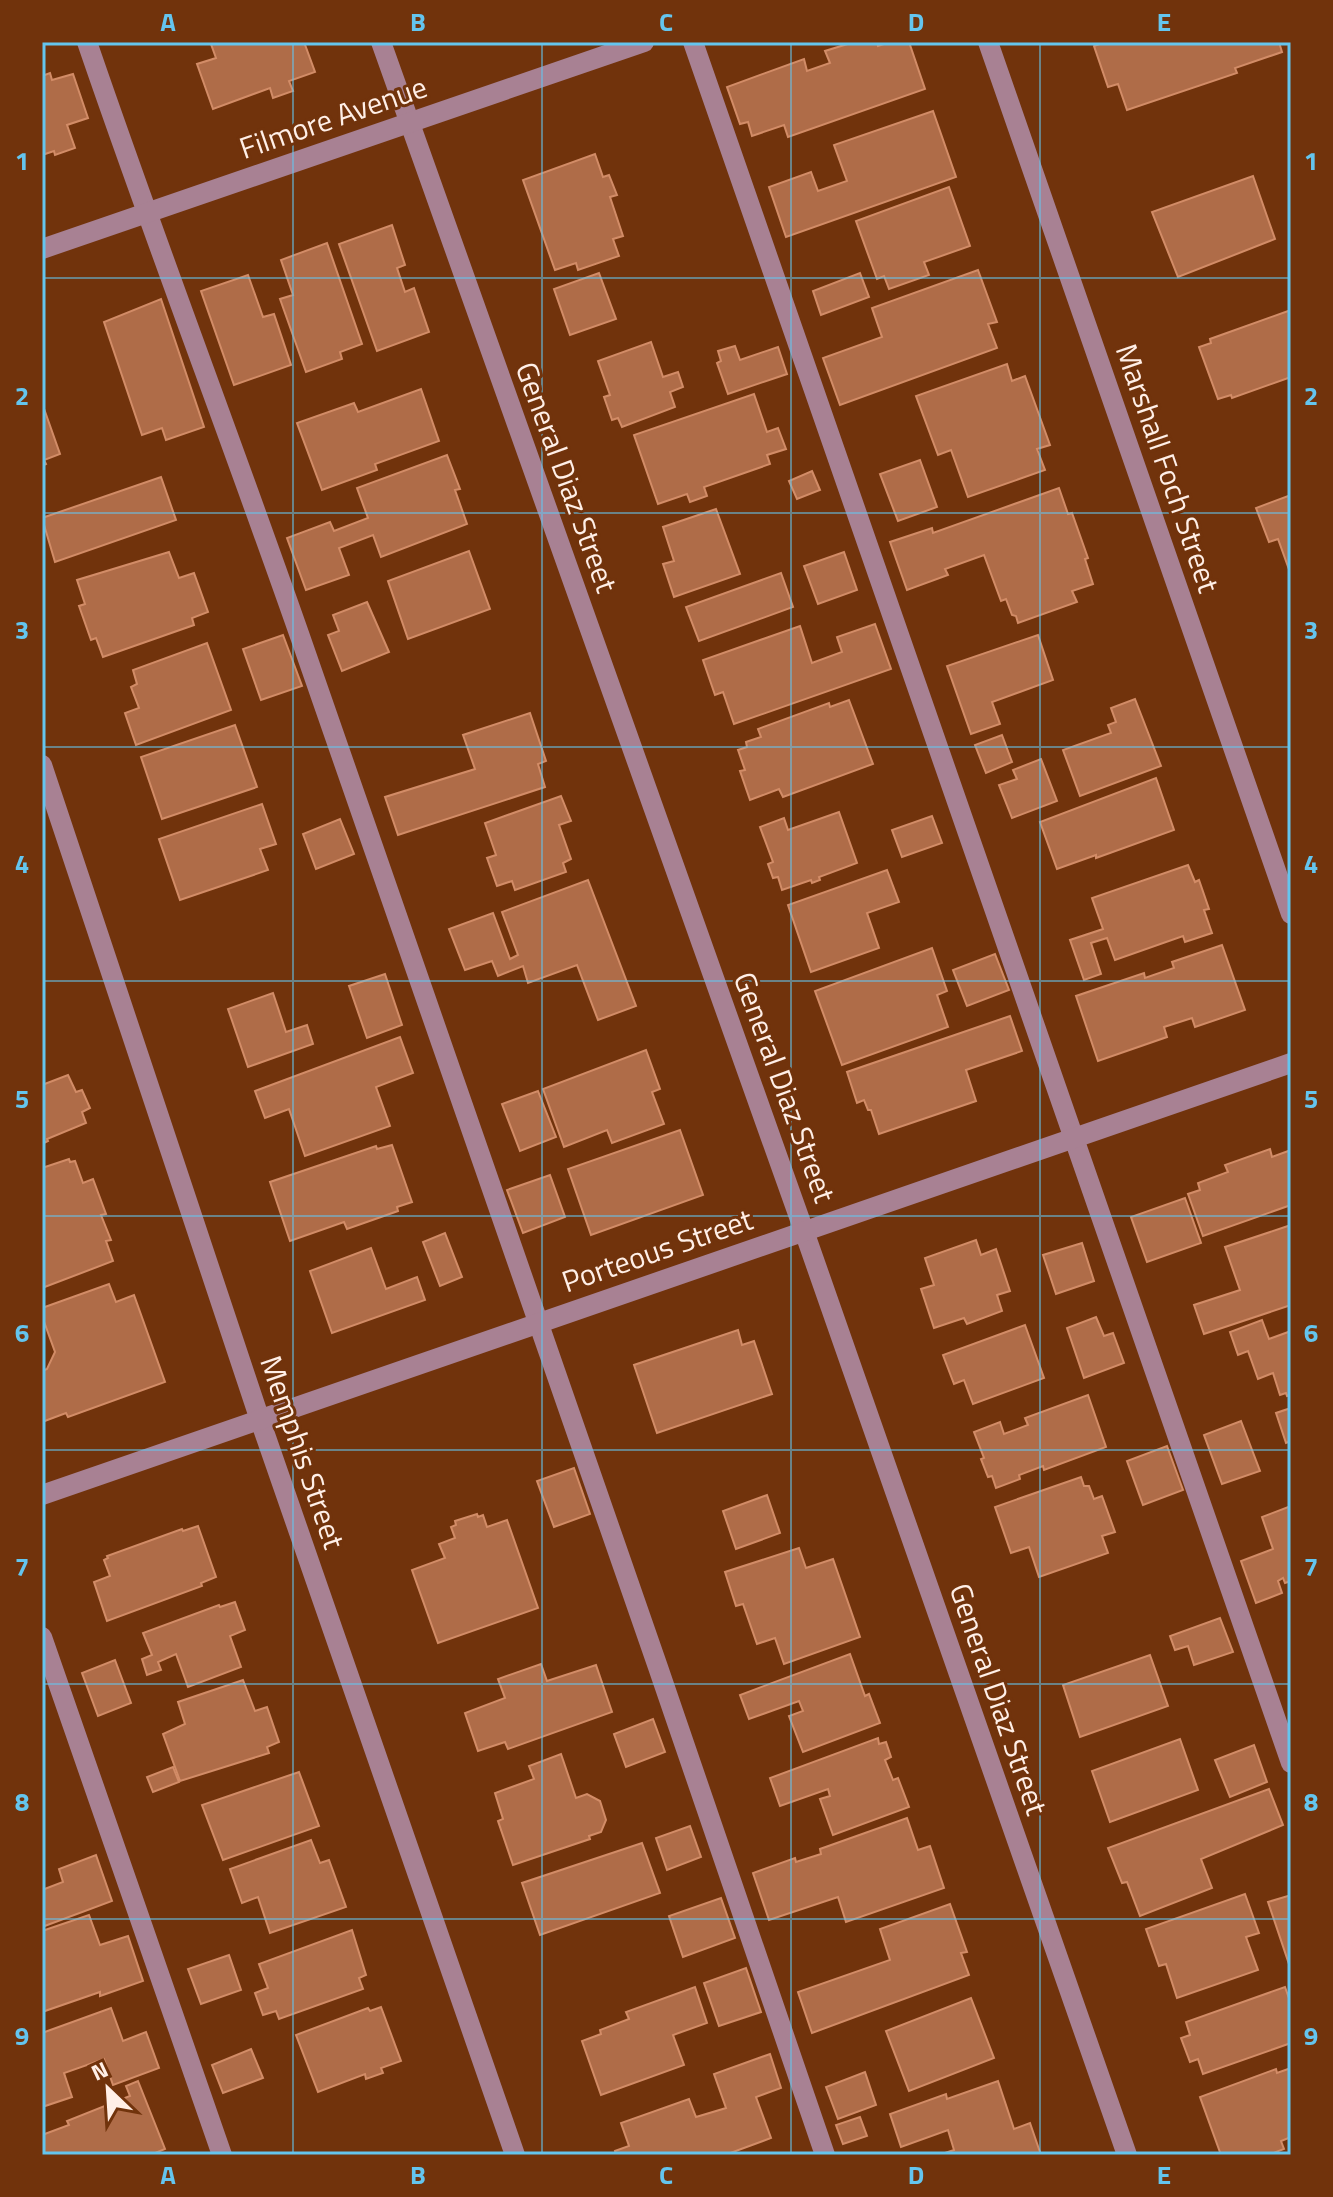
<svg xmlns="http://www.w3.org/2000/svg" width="1333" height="2197" font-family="'Titillium Web',sans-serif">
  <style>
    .building { fill: #af6c48; stroke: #d28c67; stroke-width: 2 }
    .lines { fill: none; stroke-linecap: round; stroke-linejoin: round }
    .minor { stroke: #a88193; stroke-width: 20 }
    .grid { fill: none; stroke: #64c5ee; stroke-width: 2; stroke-opacity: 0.55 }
    .labels { text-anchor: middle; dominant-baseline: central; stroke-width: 6; stroke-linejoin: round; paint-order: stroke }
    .street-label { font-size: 30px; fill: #ffefe7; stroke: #71330c }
    .neatline { fill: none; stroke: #64c5ee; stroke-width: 3 }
    .grid-label { font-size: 26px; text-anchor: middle; font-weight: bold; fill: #64c5ee }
  </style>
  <rect width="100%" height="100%" fill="#71330c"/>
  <g class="building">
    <polygon points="216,42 304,42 315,72 289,81 293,91 273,98 270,88 213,109 197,64 216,58 211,44"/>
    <polygon points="854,42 877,42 878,46 890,42 909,42 925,89 788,137 784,125 752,136 748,122 740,124 727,87 804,59 807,71 830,63 825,51"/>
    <polygon points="1105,42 1279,42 1282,52 1235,68 1237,73 1127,110 1118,84 1108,87 1094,46"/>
    <polygon points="50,73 52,80 73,74 88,118 67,125 75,148 55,155 54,151 42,155 42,76"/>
    <polygon points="933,111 956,177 786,237 769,187 811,172 818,191 847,181 834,145"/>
    <polygon points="595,154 603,177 609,175 617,195 610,197 623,236 613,239 619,256 578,270 576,263 555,270 523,180"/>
    <polygon points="1253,176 1275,239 1178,277 1152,212"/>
    <polygon points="949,187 970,246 924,262 929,275 889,289 884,276 877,279 856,221"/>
    <polygon points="392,225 405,265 397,268 405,292 414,288 429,332 377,351 339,244"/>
    <polygon points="327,243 362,344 340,352 342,359 306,372 280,299 293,295 281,260"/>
    <polygon points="978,270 997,322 988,324 997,348 840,405 823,358 882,337 872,308"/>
    <polygon points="599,273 616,319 570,335 554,289"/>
    <polygon points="860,273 869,297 821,315 813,291"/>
    <polygon points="248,275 263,317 274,314 291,365 234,385 201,291"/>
    <polygon points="161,299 204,427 166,440 162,428 142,435 104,322"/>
    <polygon points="1291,310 1291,377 1232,398 1231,395 1218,399 1199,347 1211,343 1210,339"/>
    <polygon points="651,342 663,377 678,372 683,387 670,392 675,407 622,427 618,418 612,420 604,397 610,395 598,361"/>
    <polygon points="735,346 740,360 778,347 787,374 728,394 717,363 721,361 718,351"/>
    <polygon points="1007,364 1012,381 1025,376 1050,445 1037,449 1045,470 968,497 951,450 938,455 916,396"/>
    <polygon points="421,389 439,441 375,464 377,470 322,490 297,423 354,403 358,412"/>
    <polygon points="754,394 767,432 778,428 786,449 767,455 770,464 704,487 707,496 690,502 687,494 658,504 634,435"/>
    <polygon points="42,403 60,454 44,460 46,464 42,466"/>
    <polygon points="447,455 460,489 455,490 467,524 381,557 373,535 339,548 349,575 306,590 287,538 330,522 334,531 368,518 357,488"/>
    <polygon points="920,460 937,507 898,521 880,474"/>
    <polygon points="812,471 820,490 797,499 789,481"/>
    <polygon points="161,477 176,520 55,562 42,518"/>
    <polygon points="1059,488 1068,514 1072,513 1088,558 1085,559 1093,584 1072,591 1077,602 1018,623 1016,616 1012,615 1006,599 1001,601 984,555 945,569 948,575 907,590 890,542 932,528 933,533"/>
    <polygon points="1291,495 1291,575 1278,539 1269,542 1256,508"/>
    <polygon points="716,509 740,574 674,597 663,564 674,561 663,527"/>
    <polygon points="469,551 490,609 408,639 388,581"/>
    <polygon points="169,552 179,578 194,573 208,612 192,618 194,625 103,657 96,638 91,640 79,606 85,604 77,580"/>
    <polygon points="844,552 857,590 818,604 804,566"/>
    <polygon points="781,573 793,607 699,641 686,607"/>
    <polygon points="367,602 389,652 342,671 328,635 339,631 333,615"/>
    <polygon points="875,624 891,669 734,724 723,692 715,695 703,660 800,626 812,663 842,652 837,637"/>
    <polygon points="283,635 302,686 261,700 243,649"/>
    <polygon points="1038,635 1053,680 992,702 1000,724 971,734 947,666"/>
    <polygon points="207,643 231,710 136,745 125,713 139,708 131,687 137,684 133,670"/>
    <polygon points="1135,699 1161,766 1080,796 1063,750 1111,733 1108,725 1116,722 1111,708"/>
    <polygon points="849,700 873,764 783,797 779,789 750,800 740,771 745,770 738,750 747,747 746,742 761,737 758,729 829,703 830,707"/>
    <polygon points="530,713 546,761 538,764 545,787 398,835 385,797 475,769 463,735"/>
    <polygon points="235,725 257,787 162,819 141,757"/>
    <polygon points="1002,735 1012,762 986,773 975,745"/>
    <polygon points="1041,759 1057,801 1012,818 999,785 1017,779 1013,770"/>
    <polygon points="1156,778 1174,830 1096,858 1096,855 1057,869 1040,822"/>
    <polygon points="561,796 571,821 559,825 571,859 563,863 566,872 515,890 512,881 497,886 487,858 496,855 485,823"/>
    <polygon points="262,804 276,844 260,849 268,870 180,900 159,839"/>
    <polygon points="839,812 857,863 819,877 820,880 812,883 811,880 782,890 778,877 773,878 768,864 773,862 760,827 784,818 788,830"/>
    <polygon points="932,816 942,843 902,857 892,830"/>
    <polygon points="340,819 354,854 316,869 303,834"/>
    <polygon points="1188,865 1195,882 1199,880 1209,909 1204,910 1212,933 1185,942 1183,936 1115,960 1107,938 1091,943 1101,974 1084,980 1070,940 1103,929 1092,898"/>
    <polygon points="887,870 899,902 867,913 879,948 811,972 788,905"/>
    <polygon points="588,880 636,1006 598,1020 577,965 528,983 523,966 498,976 492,961 465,970 449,929 493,913 510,959 518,955 502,912"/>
    <polygon points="1222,945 1245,1010 1195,1027 1192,1018 1164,1027 1167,1037 1098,1061 1076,996 1144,973 1145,978 1174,968 1172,962"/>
    <polygon points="932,948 947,991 937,995 948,1027 842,1065 815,991"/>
    <polygon points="995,954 1009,990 967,1006 953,970"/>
    <polygon points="385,974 402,1025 367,1038 349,986"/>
    <polygon points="273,993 286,1032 307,1025 313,1044 248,1067 228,1009"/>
    <polygon points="1010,1016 1022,1051 966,1070 976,1101 879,1134 871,1110 868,1110 864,1100 857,1103 847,1072"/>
    <polygon points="400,1037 413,1073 376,1087 390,1126 305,1156 289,1109 265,1118 255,1091"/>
    <polygon points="646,1050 660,1089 652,1092 664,1124 612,1143 607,1130 564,1147 543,1089"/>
    <polygon points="68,1075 76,1092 82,1090 90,1108 82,1112 86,1123 47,1139 48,1141 42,1144 42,1085"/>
    <polygon points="538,1091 556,1137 520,1151 502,1104"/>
    <polygon points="680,1130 703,1195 591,1235 568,1169"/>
    <polygon points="392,1145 412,1202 397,1207 398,1211 347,1229 344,1222 290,1241 270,1182 376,1146 377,1149"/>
    <polygon points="1270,1149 1272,1157 1291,1150 1291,1205 1203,1236 1188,1194 1200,1190 1198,1183 1228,1172 1225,1165"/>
    <polygon points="69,1159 70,1162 75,1161 83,1183 93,1179 106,1214 101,1215 111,1240 106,1241 113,1261 42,1288 42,1168"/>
    <polygon points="550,1175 565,1217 523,1233 507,1190"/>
    <polygon points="1185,1198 1201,1243 1147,1262 1131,1217"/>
    <polygon points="1291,1225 1291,1305 1204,1334 1194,1305 1240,1290 1225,1247"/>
    <polygon points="445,1233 462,1277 440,1286 423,1242"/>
    <polygon points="976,1240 981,1255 996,1249 1010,1291 997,1295 1002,1311 967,1324 964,1318 934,1328 921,1289 934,1285 925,1258"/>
    <polygon points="1082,1243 1094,1281 1056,1294 1043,1255"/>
    <polygon points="371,1248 386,1289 417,1277 425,1300 332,1333 310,1271"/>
    <polygon points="109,1284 116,1302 134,1295 165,1382 68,1417 66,1413 42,1422 42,1371 47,1369 55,1352 42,1316 42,1308"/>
    <polygon points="1096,1317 1104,1336 1113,1333 1124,1363 1084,1378 1067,1328"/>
    <polygon points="1262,1320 1269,1339 1291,1331 1291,1395 1287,1396 1286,1393 1280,1395 1273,1373 1258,1379 1248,1351 1238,1355 1230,1332"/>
    <polygon points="1025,1325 1044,1378 973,1404 964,1380 954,1384 943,1355"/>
    <polygon points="738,1330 742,1345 754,1341 772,1394 657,1433 634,1365"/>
    <polygon points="1088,1395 1106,1447 1044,1470 1043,1466 1019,1475 1020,1479 996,1488 992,1476 988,1477 981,1459 984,1458 974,1432 1000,1422 1004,1434 1028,1425 1025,1418"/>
    <polygon points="1291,1408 1291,1441 1286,1443 1276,1413"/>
    <polygon points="1241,1421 1260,1471 1222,1484 1204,1435"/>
    <polygon points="1167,1446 1183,1490 1143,1505 1127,1461"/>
    <polygon points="574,1468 590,1514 554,1527 537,1481"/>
    <polygon points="1081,1477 1084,1486 1089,1486 1094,1499 1102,1496 1115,1532 1102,1536 1108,1553 1039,1577 1029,1547 1011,1553 995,1507"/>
    <polygon points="767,1495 780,1533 736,1549 723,1511"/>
    <polygon points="1291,1506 1291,1581 1285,1583 1283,1578 1278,1581 1282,1593 1256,1603 1241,1561 1273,1549 1262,1517"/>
    <polygon points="477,1514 478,1517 483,1515 487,1527 507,1520 538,1608 438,1643 412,1570 445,1558 439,1544 455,1538 451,1527 456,1525 455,1521"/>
    <polygon points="198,1526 216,1577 201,1583 202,1586 107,1621 94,1582 110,1576 104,1560 108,1558 107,1556 182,1529 183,1531"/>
    <polygon points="799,1548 806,1568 833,1559 860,1637 784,1664 775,1638 757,1644 743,1604 736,1606 725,1572"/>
    <polygon points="235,1602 245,1630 230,1636 241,1667 188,1687 176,1654 158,1662 161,1670 147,1675 142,1659 152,1655 143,1633 219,1605 220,1607"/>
    <polygon points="1220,1618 1233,1652 1194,1665 1188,1646 1175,1650 1170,1636"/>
    <polygon points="850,1654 865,1696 869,1694 880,1723 803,1752 789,1716 803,1711 799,1701 749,1719 740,1695"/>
    <polygon points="1150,1655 1168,1706 1080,1737 1063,1685"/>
    <polygon points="115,1660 131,1703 98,1716 82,1673"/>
    <polygon points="541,1664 547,1681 596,1665 612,1712 508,1749 505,1742 478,1751 465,1713 505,1698 498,1679"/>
    <polygon points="243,1680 255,1711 267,1707 279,1742 267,1747 269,1753 180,1781 163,1734 185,1724 178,1702"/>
    <polygon points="653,1719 665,1752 626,1767 614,1734"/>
    <polygon points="878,1738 879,1744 886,1742 891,1757 885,1760 893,1780 898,1778 909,1807 833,1835 820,1799 830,1796 828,1789 780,1806 770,1778"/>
    <polygon points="1180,1739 1198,1790 1110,1822 1092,1771"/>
    <polygon points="1254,1745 1267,1782 1230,1797 1215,1760"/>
    <polygon points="561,1754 576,1798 587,1794 600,1801 606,1820 601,1832 589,1836 590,1839 513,1865 498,1821 503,1819 495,1793 534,1779 529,1766"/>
    <polygon points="173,1767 179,1782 153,1792 147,1777"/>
    <polygon points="299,1772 319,1826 223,1860 202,1805"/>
    <polygon points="1269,1789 1283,1825 1201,1859 1212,1888 1140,1916 1127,1882 1122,1883 1108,1848"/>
    <polygon points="907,1818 918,1850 930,1846 944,1888 846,1922 838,1897 769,1920 753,1873 795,1858 796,1862 821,1854 820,1849"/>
    <polygon points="690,1826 701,1857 667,1870 656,1838"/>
    <polygon points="311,1840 320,1863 329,1860 346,1907 270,1933 258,1897 242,1903 230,1869"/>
    <polygon points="642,1843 660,1893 540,1935 522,1883"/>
    <polygon points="96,1855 112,1901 42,1927 42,1890 63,1882 59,1869"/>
    <polygon points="1245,1894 1259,1933 1246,1937 1258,1970 1177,1998 1166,1964 1159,1966 1146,1929"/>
    <polygon points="1291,1895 1291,1963 1289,1964 1268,1902"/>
    <polygon points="721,1898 735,1938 683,1957 669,1916"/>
    <polygon points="950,1904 967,1952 961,1953 969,1975 812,2033 798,1992 890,1960 880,1929"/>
    <polygon points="89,1915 100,1945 128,1936 143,1981 100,1996 100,1992 42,2012 42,1931"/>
    <polygon points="352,1930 366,1975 359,1978 363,1989 279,2019 276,2011 263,2015 255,1993 268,1988 259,1964"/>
    <polygon points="229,1955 241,1990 201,2004 188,1969"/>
    <polygon points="746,1968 761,2012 719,2026 704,1983"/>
    <polygon points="695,1987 707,2023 673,2035 684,2065 601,2095 582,2041 601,2034 600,2030 629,2019 626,2012"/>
    <polygon points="1285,1987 1291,2004 1291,2043 1203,2074 1198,2059 1190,2062 1181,2038 1190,2035 1186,2022"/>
    <polygon points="971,1998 994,2058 909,2091 886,2031"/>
    <polygon points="381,2007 401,2061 381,2068 383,2073 366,2079 365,2074 318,2092 296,2035 368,2008 370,2011"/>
    <polygon points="111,2008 123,2041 146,2032 159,2068 113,2085 104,2059 64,2073 72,2097 42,2107 42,2033"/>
    <polygon points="251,2049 263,2078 223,2093 212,2065"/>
    <polygon points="770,2054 781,2088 756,2097 771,2138 725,2155 616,2155 615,2151 629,2146 621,2123 689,2099 696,2117 726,2108 714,2074"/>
    <polygon points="1291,2068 1291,2137 1281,2141 1284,2149 1268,2155 1221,2155 1200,2097 1276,2069 1277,2073"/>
    <polygon points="865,2072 876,2105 838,2119 826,2087"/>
    <polygon points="138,2081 165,2149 155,2153 156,2155 42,2155 42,2135 69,2125 67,2121 130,2096 126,2086"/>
    <polygon points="998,2081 1014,2129 1030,2123 1041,2155 939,2155 954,2150 948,2130 901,2147 890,2114 946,2094 947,2099"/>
    <polygon points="860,2117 867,2136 843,2144 836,2125"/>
  </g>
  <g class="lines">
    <g class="minor">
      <path d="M 87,42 C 156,244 233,444 303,645 C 480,1148 653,1651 825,2155"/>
      <polyline points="381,42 804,1231 1127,2155"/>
      <polyline points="693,42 1291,1763"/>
      <polyline points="988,42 1291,914"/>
      <polyline points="42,249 644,42"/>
      <polyline points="42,765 260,1420 515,2155"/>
      <polyline points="42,1495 1291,1063"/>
      <polyline points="42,1637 222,2155"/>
    </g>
  </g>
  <path class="grid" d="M 293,42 L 293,2155M 542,42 L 542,2155M 791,42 L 791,2155M 1040,42 L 1040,2155M 42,278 L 1291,278M 42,513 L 1291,513M 42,747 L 1291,747M 42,981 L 1291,981M 42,1216 L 1291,1216M 42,1450 L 1291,1450M 42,1684 L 1291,1684M 42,1919 L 1291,1919"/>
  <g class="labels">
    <g class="street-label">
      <text transform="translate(333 117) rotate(-19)">Filmore Avenue</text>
      <text transform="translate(1168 468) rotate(71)">Marshall Foch Street</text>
      <text transform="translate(567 477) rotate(70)">General Diaz Street</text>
      <text transform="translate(785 1087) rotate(70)">General Diaz Street</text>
      <text transform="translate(657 1250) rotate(-19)">Porteous Street</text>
      <text transform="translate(303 1452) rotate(71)">Memphis Street</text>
      <text transform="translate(999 1699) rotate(71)">General Diaz Street</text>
    </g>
  </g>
  <rect width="1333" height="2197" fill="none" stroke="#71330c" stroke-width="88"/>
  <g transform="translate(108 2089) rotate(335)" stroke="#71330c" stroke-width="6" paint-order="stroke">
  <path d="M0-6L14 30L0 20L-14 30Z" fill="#ffefe7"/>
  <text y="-12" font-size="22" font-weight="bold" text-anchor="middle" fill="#ffefe7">N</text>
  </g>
  <rect x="44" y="44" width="1245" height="2109" class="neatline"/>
  <g class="grid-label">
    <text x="168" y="31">A</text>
    <text x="418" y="31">B</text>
    <text x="666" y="31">C</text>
    <text x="916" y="31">D</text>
    <text x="1164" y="31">E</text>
    <text x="22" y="170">1</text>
    <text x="1311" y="170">1</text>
    <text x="22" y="405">2</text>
    <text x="1311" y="405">2</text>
    <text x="22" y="639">3</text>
    <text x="1311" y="639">3</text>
    <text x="22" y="873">4</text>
    <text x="1311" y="873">4</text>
    <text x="22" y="1108">5</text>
    <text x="1311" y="1108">5</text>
    <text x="22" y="1342">6</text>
    <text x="1311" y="1342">6</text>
    <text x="22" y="1576">7</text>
    <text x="1311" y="1576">7</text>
    <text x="22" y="1811">8</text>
    <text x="1311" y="1811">8</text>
    <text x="22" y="2045">9</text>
    <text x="1311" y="2045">9</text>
    <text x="168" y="2184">A</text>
    <text x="418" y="2184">B</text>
    <text x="666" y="2184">C</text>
    <text x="916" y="2184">D</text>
    <text x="1164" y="2184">E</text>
  </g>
</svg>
